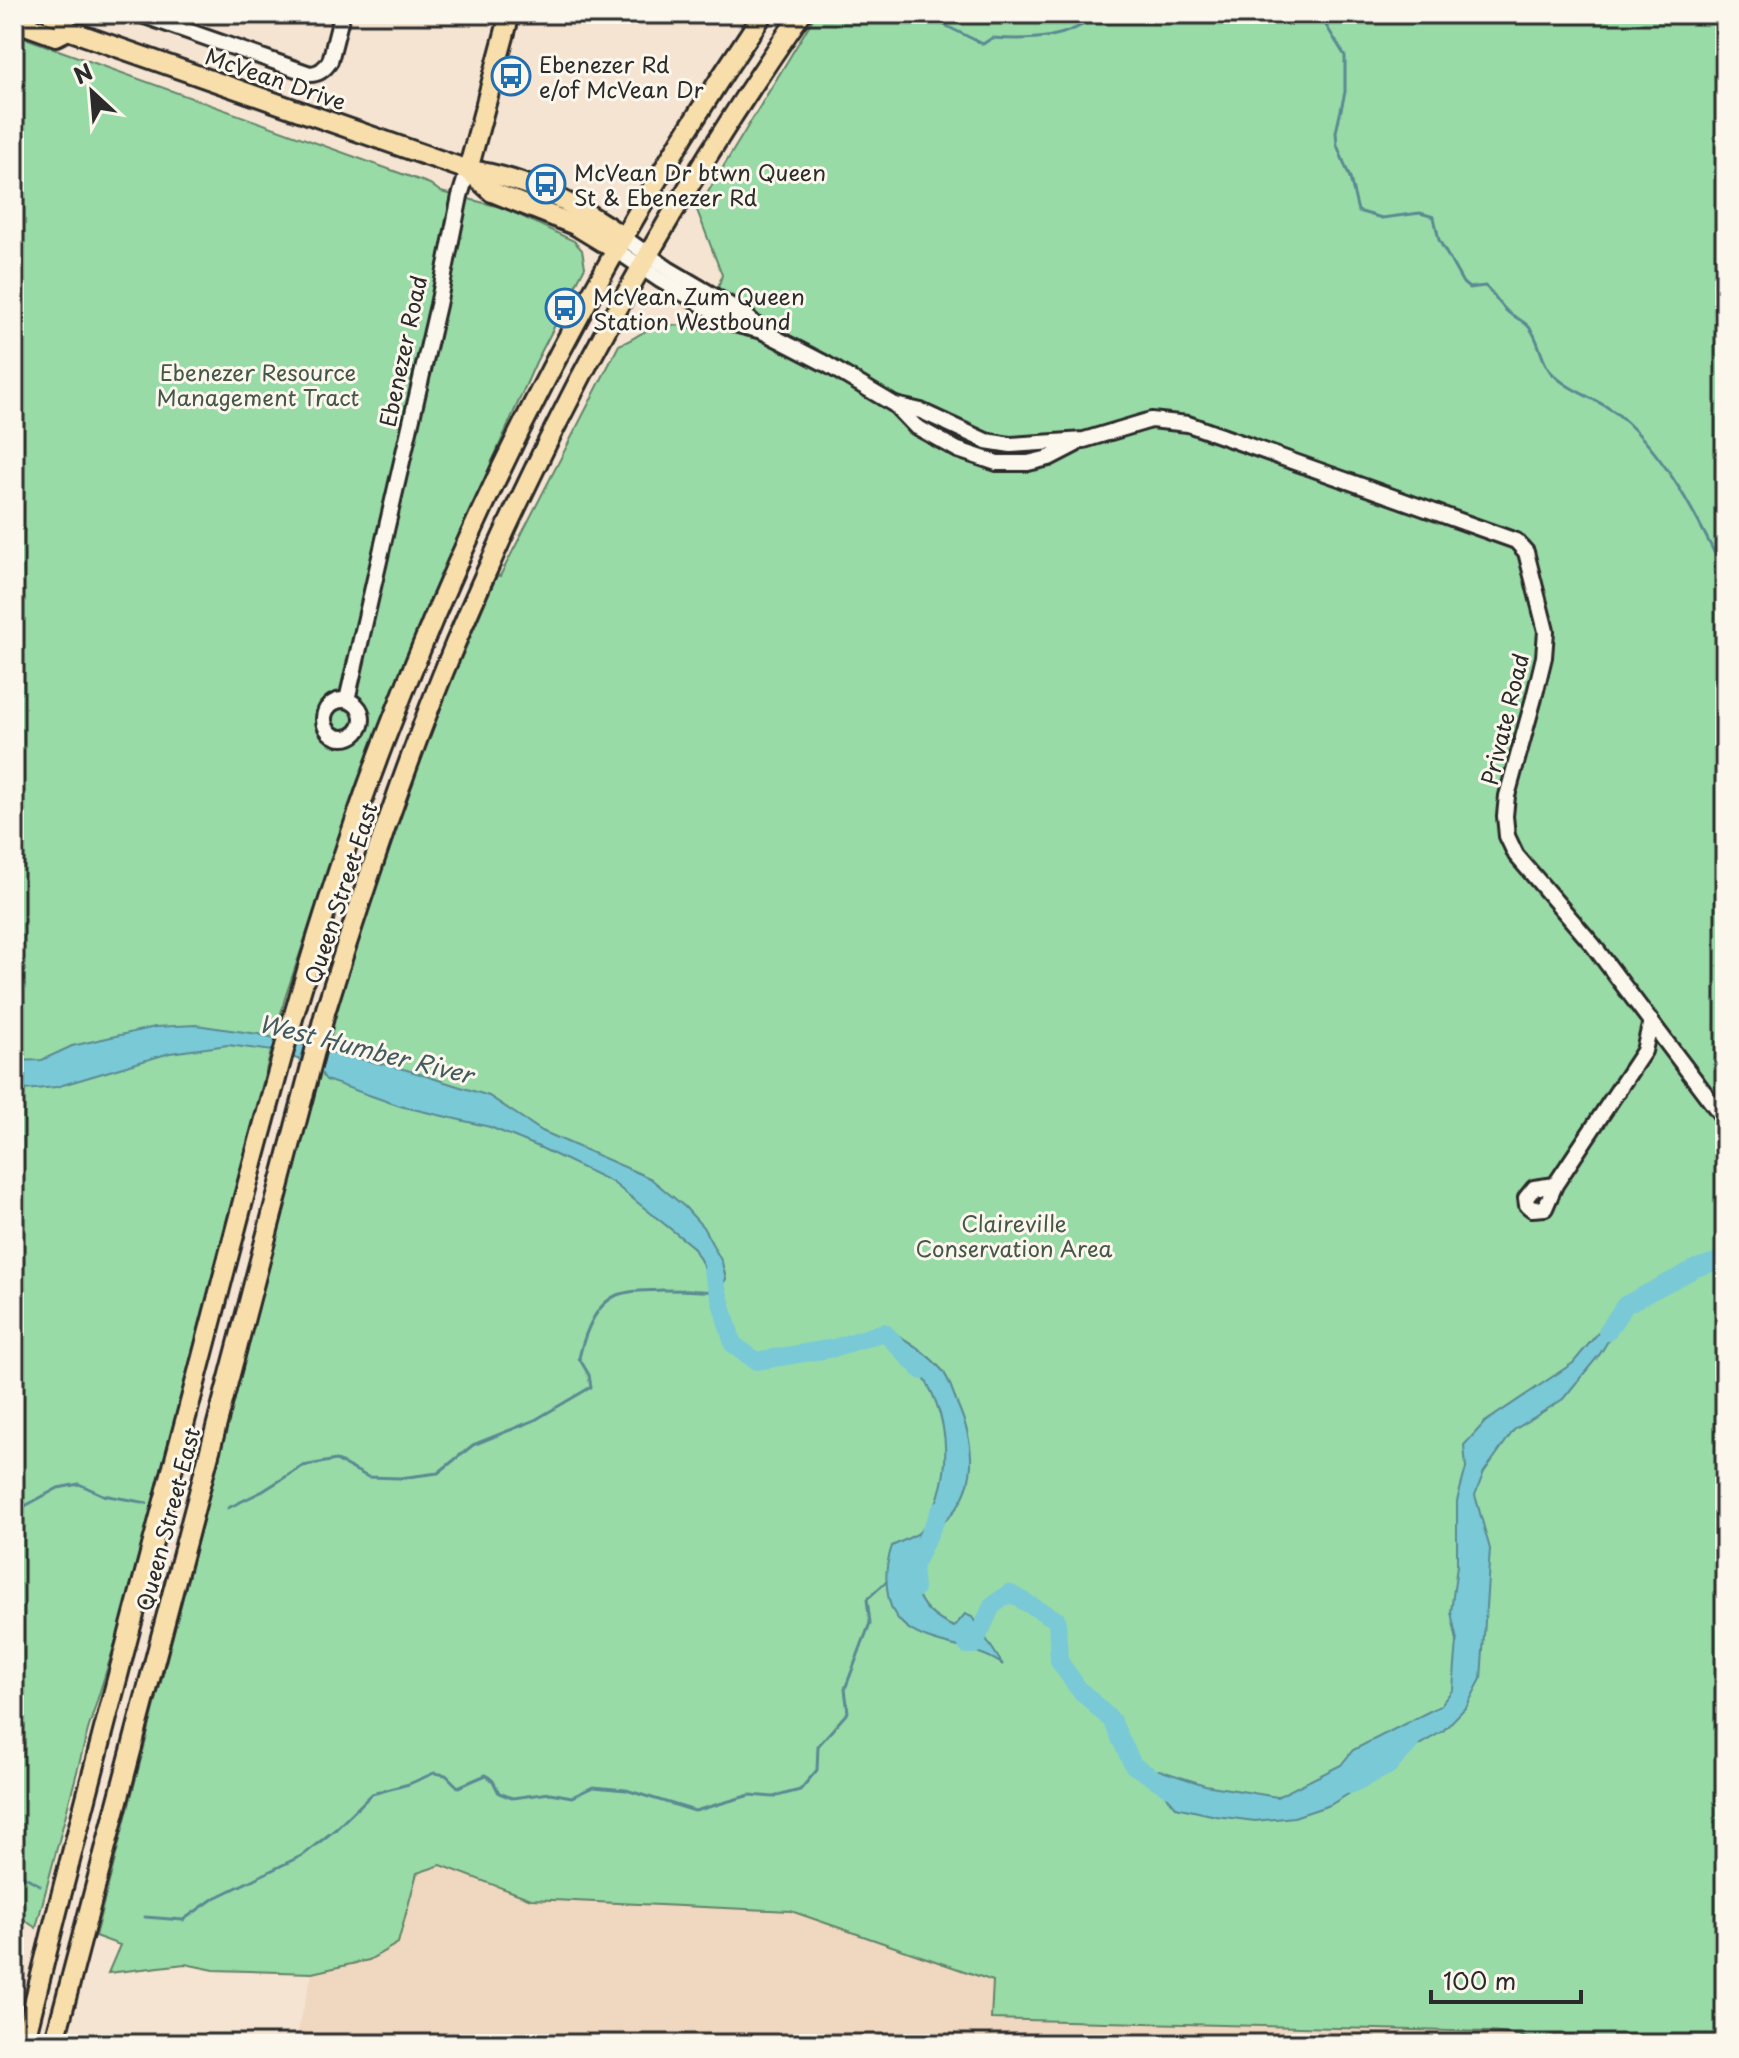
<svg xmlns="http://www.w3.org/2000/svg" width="1739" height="2058" font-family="'Playpen Sans',sans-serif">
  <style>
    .built { fill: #f0d7c0 }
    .green { fill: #98dba7; stroke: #628369; stroke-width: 2 }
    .water { fill: #7ac9d6; stroke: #5a8a92; stroke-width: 2 }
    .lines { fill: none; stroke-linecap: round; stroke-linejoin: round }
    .stream { stroke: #5a8a92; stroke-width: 3 }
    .river { stroke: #7ac9d6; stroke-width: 18 }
    .minor-casing { stroke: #2b2b2b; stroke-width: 20 }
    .major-casing { stroke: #2b2b2b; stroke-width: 24 }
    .minor { stroke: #fbf7ec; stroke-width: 14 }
    .major { stroke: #f8deab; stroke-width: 18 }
    .labels { text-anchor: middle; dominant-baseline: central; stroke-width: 6; stroke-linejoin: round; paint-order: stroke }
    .poi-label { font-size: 22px; fill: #2b2b2b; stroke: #fbf7ec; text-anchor: start }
    .street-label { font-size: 22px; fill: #2b2b2b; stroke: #fbf7ec }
    .park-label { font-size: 22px; fill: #46574a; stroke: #fbf7ec }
    .water-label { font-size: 24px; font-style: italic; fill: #435a5e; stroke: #fbf7ec }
  </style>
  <rect width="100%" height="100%" fill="#f5e4d2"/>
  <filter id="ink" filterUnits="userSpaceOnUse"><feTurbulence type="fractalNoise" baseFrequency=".0125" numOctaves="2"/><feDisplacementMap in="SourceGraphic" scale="16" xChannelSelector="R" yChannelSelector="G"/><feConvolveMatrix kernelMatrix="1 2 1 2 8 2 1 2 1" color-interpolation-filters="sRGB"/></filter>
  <g filter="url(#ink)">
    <polygon class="built" points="441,1865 531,1899 791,1911 994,1981 991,2019 1489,2032 1519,2035 1539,2044 295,2044 312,1973 369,1960 398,1943 417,1873"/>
    <g class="green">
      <path d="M 816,14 L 1725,14 L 1725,2044 L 1539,2044 L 1519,2035 L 1489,2032 L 991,2019 L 993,1981 L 791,1911 L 531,1899 L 441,1865 L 417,1873 L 398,1943 L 369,1960 L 312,1973 L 214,1970 L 185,1964 L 108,1973 L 120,1945 L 95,1936 L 297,1158 L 350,965 L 408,794 L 451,682 L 497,575 L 500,576 L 619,345 C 628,342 634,338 642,333 C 664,320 681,325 705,331 L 722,275 L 697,210 Z"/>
      <polygon points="14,34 430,184 441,192 504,208 574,241 582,250 585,267 536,362 407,654 354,791 285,998 120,1627 88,1730 36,1928 14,1913"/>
    </g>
    <g class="water">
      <polygon points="196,1025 258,1034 407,1070 489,1096 542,1131 650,1178 685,1207 703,1227 722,1262 726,1279 718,1292 693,1247 612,1182 539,1147 490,1127 400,1106 326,1080 317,1067 280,1052 228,1045 170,1053 56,1087 14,1091 14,1061 42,1060 72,1046 155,1027"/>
      <polygon points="1621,1312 1619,1323 1600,1354 1563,1399 1514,1430 1484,1472 1475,1495 1490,1549 1481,1679 1467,1706 1443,1731 1378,1769 1350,1793 1330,1805 1294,1817 1255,1821 1216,1816 1176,1807 1147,1774 1159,1770 1205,1785 1277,1797 1341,1765 1353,1750 1440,1706 1453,1689 1457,1641 1451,1612 1457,1565 1457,1501 1466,1468 1464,1445 1485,1422 1573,1363 1613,1315"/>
      <path d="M 882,1327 C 903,1337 926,1352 942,1370 C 949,1378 953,1393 957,1403 C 979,1452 979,1501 930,1532 L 924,1528 C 958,1471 951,1403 905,1353 C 897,1344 885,1337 875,1330 Z"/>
      <path d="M 919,1533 C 910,1575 908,1608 954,1627 L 965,1614 L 972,1617 L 1003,1665 C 968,1638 897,1651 888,1595 C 885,1576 886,1564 892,1546 Z"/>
    </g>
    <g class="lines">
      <g class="stream">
        <path d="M 922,14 L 983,44 L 992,38 C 1035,41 1065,39 1101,14"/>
        <path d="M 1319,14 L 1345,56 L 1345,92 L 1336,132 L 1337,145 L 1350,178 L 1358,211 L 1382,218 L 1420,213 L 1434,217 L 1439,240 L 1463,283 L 1469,288 L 1485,286 C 1495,294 1500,306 1509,313 C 1516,318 1524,321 1529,327 C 1540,340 1540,359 1550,371 C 1568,392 1601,399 1621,417 C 1668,458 1698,519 1725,574"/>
        <path d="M 228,1508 L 263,1491 L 303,1466 L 336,1460 L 368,1477 L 400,1478 L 438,1473 L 473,1445 L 535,1420 L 591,1387 L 589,1375 L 579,1358 C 584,1336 594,1305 617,1295 C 636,1287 695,1291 718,1292"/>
        <polyline points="14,1512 58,1488 79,1484 103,1495 147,1503"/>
        <polyline points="919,1533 924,1528"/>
        <polyline points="14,1871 40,1885"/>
        <polyline points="145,1917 183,1920 213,1899 303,1855 336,1829 372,1794 409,1784 434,1773 446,1775 458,1787 486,1775 493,1781 499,1793 512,1798 550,1793 572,1797 593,1787 626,1790 695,1811 750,1795 773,1797 800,1790 817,1770 818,1746 848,1712 845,1689 870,1623 867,1599 886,1582"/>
      </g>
      <g class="river">
        <polyline points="712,1271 733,1344 756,1361 834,1348 884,1332 922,1371"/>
        <polyline points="1607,1332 1625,1305 1696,1268 1725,1259"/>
        <polyline points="915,1589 913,1567 941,1509"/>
        <polyline points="967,1645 974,1645 992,1606 1009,1593 1057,1620 1059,1661 1078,1688 1112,1721 1133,1765 1169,1788"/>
        <polyline points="1350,1785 1388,1766 1410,1743"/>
      </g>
      <defs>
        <g id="minor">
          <path d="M 139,14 L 310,74 C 319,74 325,69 330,61 L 342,14"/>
          <polyline points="623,237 668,269 743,313 759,328"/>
          <polyline points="616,250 660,280 738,325 762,331 826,364 895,405 915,426 958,450 997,463 1028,463 1049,458 1076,444"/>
          <polyline points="895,405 921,411 986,441 1011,445 1084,440 1151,420 1188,424 1516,541 1526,552 1546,631 1544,657 1534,698 1507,796 1505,816 1507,836 1516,855 1593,945 1725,1120"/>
          <circle cx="343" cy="719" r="19"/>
          <polyline points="347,700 438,305 460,196 468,170"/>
          <polyline points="1555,1185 1545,1208 1532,1209 1527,1205 1526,1198 1534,1188 1555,1185 1644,1051 1651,1021"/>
        </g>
        <g id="major">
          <path d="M 51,14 L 61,17 L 68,30 L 468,170 C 524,177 578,205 623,237"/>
          <polyline points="14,21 56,36 68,30"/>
          <polyline points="468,170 492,192 575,225 616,250"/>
          <polyline points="468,170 510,14"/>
          <path d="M 24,2044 C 80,1814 142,1585 202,1357 C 257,1149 308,940 385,739 C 482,484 610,240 763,14"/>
          <path d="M 54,2044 L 326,1009 C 365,886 405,764 455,644 C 548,423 664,211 801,14"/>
        </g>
      </defs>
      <use href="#minor" class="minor-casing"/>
      <use href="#major" class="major-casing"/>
      <use href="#minor" class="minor"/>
      <use href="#major" class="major"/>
    </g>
  </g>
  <defs>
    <symbol id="bus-ring" viewBox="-11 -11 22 22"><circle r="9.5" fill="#fbf7ec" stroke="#1f6fb2" stroke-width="1.5"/><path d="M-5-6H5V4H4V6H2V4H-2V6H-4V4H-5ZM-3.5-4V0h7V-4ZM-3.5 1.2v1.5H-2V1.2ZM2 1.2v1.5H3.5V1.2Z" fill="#1f6fb2"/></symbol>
  </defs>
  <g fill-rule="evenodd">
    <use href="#bus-ring" x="489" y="54" width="44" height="44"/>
    <use href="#bus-ring" x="524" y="162" width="44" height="44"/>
    <use href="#bus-ring" x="543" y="286" width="44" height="44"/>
  </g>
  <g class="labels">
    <g class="poi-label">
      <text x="539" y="63">Ebenezer Rd<tspan x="539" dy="25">e/of McVean Dr</tspan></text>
      <text x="574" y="171">McVean Dr btwn Queen<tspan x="574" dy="25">St &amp; Ebenezer Rd</tspan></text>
      <text x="593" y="295">McVean Zum Queen<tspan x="593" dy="25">Station Westbound</tspan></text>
    </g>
    <g class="street-label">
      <text transform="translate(276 78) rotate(19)">McVean Drive</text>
      <text transform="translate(402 351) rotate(-78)">Ebenezer Road</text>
      <text transform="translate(1504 719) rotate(-76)">Private Road</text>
      <text transform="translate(340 893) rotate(-72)">Queen Street East</text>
      <text transform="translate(167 1519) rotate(-75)">Queen Street East</text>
    </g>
    <g class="park-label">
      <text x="258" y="371">Ebenezer Resource<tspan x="258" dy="25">Management Tract</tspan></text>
      <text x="1014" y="1222">Claireville<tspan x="1014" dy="25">Conservation Area</tspan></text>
    </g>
    <g class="water-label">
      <text transform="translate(366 1048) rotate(14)">West Humber River</text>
    </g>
  </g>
  <rect width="1739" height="2058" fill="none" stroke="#fbf7ec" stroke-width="48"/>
  <rect x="24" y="24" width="1691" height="2010" fill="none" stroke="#2b2b2b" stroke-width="3" filter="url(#ink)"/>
  <g transform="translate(92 92) rotate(334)" stroke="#fbf7ec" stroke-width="6" paint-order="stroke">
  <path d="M0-6L14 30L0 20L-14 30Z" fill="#2b2b2b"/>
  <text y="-12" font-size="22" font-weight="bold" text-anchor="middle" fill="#2b2b2b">N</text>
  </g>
  <path d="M1431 1990v12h150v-12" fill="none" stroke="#2b2b2b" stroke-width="4"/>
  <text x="1443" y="1990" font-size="24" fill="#2b2b2b" stroke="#fbf7ec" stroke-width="6" paint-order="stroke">100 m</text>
</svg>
